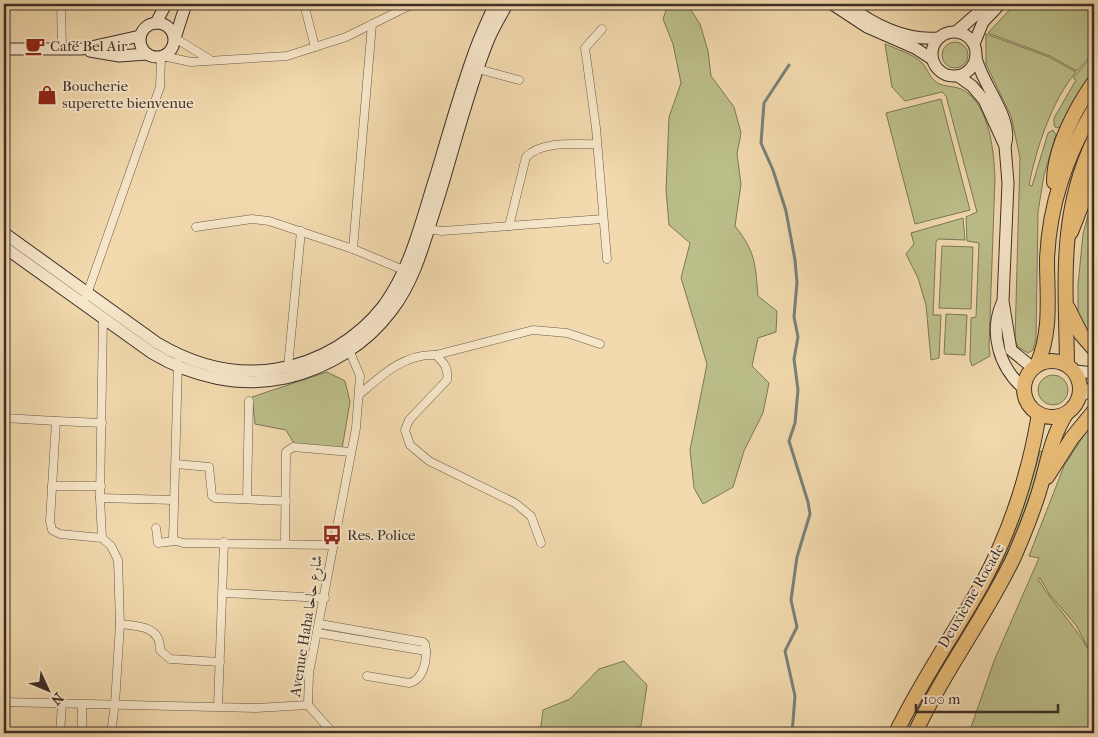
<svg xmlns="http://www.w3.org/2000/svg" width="1098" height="737" font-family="'IM FELL French Canon',Amiri,serif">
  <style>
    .green { fill: #bcbf8a; stroke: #7c775a }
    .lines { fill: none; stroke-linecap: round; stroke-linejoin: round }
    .stream { stroke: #77817c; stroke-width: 3 }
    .street-casing { stroke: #6a5a4a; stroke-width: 9 }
    .secondary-casing { stroke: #3d2f29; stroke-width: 13 }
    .highway-casing { stroke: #3d2f29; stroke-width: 16 }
    .street { stroke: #f7e7ca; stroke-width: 8 }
    .secondary { stroke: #f7e7ca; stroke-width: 11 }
    .highway { stroke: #e9bd77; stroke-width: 14 }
    .labels { text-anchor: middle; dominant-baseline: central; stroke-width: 4; stroke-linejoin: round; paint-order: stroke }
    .poi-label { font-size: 15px; fill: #3d2f29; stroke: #f7e7ca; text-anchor: start }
    .street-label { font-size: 15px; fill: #3d2f29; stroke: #f7e7ca }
  </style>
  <rect width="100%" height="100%" fill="#f2daae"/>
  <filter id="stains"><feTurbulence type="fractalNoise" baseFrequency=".004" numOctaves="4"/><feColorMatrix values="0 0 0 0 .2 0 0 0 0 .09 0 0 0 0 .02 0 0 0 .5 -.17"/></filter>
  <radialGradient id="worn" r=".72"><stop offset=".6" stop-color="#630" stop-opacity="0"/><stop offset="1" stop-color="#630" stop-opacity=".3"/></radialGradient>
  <g class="green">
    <path d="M 668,4 L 687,4 L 700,24 L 708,51 L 711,76 L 734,107 L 741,133 L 737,154 L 741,184 L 735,226 C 756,253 755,263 758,296 L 777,311 L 776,332 L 758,338 L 752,366 L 769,383 L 763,413 L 744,451 L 733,487 L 703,504 L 694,488 L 690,450 L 707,364 L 681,278 L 690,243 L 669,225 L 666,190 L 669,117 L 681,83 L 673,44 L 663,19 Z"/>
    <polygon points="1015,4 1094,4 1094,52 1077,71 1050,56 988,33"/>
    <path d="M 986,34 L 1049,57 L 1076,72 C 1052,100 1036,149 1029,185 L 1032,186 L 1048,133 L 1053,130 L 1056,135 L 1044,175 L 1038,212 L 1036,339 L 1033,350 L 1028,353 L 1018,347 L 1015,340 L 1020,158 L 1011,116 L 986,64 Z"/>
    <circle cx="955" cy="55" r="13"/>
    <path d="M 885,44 C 896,49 914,54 922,63 C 928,69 929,77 936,82 C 944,88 956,85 965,91 C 990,108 994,152 995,179 L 989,346 L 990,356 L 972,366 L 970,360 L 971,318 L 976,317 L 979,243 L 967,241 L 966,217 L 977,212 L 946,96 L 942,92 L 905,101 L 892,87 Z"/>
    <polygon points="1094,54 1094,70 1073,102 1062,126 1056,128 1054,125 1054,118 1076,80 1073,78"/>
    <polygon points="941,99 970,210 915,224 886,113"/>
    <polygon points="1094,192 1094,341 1078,319 1078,285 1083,234"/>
    <polygon points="963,218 965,240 938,239 936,242 933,315 941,315 939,358 931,360 926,305 918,278 906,254 914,244 911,233"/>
    <polygon points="942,246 973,247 971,309 939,308"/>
    <polygon points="946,314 967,315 965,355 944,354"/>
    <polygon points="327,372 345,381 350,402 342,449 295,445 286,430 255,424 252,397"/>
    <circle cx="1053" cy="390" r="15"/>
    <path d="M 1094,420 L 1094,659 L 1076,625 L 1050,595 L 1040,578 L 1038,579 C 1055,608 1080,629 1094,661 C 1098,671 1094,719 1094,733 L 969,733 L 994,661 L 1039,558 L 1029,556 L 1064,466 Z"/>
    <path d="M 1040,451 L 1043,452 C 1029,504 1010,554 983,600 C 958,645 929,686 907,733 L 904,733 C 929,680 963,632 992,580 C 1014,540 1028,495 1040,451 Z"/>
    <polygon points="624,661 647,685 641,726 622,733 540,733 543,710 570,699 599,669"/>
  </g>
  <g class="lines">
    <polyline class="stream" points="789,65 764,103 761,143 773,170 786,211 795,260 797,282 794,317 798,337 794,359 798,390 795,423 789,441 808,502 810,514 797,557 791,600 797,627 785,651 795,696 792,733"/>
    <defs>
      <g id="street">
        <polyline points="61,4 62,50"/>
        <polyline points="304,4 315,47"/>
        <polyline points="602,29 585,48 596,128 607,259"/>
        <polyline points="175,38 209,59"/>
        <polyline points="163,56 191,62 287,56 346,37 413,4"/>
        <polyline points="478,69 519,80"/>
        <path d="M 509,226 L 526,157 C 542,140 576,145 597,144"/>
        <polyline points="196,227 252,219 269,221 353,249 406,271"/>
        <polyline points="426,229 442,231 603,219"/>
        <polyline points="353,249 372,24"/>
        <polyline points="86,297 160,87 161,58"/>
        <polyline points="103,317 100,498 102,538 111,546 118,560 120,624 115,704 111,733"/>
        <polyline points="436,355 533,330 567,333 600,344"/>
        <polyline points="178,363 173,540 183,543 333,545"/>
        <polyline points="288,367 301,231"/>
        <path d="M 360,394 C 382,375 405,353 436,355 C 444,363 449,368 447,380 L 409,420 L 405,430 L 410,445 L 429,461 L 515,503 L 531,516 L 541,543"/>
        <polyline points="4,418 56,421"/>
        <polyline points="102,423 56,421 50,521 52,530 60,534 102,538"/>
        <polyline points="176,464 209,467 212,496 215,498 286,501"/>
        <polyline points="52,486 101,486"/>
        <polyline points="100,498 174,500"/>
        <polyline points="247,499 249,401"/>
        <polyline points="156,528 158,543 175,541"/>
        <polyline points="285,543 286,452 293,447 351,452"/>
        <polyline points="223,593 325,598"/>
        <path d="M 120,624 C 138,626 161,626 160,650 L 170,659 L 220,662"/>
        <path d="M 320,624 L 423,642 L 425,644 C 428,658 424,680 409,683 L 367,676"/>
        <polyline points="318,633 426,651"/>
        <polyline points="4,702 256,708 308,705"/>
        <polyline points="308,705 309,673 356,428 360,376 348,347"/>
        <polyline points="308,705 333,733"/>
        <polyline points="218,706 224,542"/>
        <polyline points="112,732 142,733"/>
        <polyline points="60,733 62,704"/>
        <polyline points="82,733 82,705"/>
      </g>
      <g id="secondary">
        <polyline points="832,4 867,27 915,48 932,59"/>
        <path d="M 846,4 C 873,24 904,41 939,38"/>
        <circle cx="157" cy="40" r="17"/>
        <polyline points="156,23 166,4"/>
        <circle cx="954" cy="54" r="22"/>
        <polyline points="956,32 988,4"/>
        <polyline points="175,38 186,4"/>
        <polyline points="974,44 983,22 1000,4"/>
        <polyline points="4,49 82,49 140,36"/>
        <polyline points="90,51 119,56 147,54"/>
        <path d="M 976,57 C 981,84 1015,119 1005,146"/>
        <polyline points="958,76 972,86 984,100 1005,146 1008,183 1003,301 1011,350 1033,368"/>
        <path d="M 4,233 L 157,343 C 194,365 234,376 277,369 C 319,362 358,339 384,305 C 411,268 422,218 436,175 C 448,135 459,95 473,56 C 479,38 487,21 495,4"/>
        <path d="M 4,247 L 152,353 C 192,377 240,388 286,378 C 328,368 366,345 392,310 C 416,279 425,239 437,203 C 454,149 467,93 488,41 C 493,28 501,16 507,4"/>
        <path d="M 1002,303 C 989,333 999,367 1024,389"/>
        <polyline points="1075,371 1094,373"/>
        <polyline points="1080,397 1094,386"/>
      </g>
      <g id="highway">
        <path d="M 1054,182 C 1054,149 1075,109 1094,82"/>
        <polyline points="1071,232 1094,173"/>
        <polyline points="1068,308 1081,334 1094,349"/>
        <circle cx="1052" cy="389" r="28"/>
        <path d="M 1067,364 C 1066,283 1058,216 1094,140"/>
        <path d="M 1037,365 C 1052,331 1047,296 1047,260 C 1049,206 1067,154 1094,109"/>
        <polyline points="1047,477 1072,438 1094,411"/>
        <path d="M 896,733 C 921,681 954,634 982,584 C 1011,530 1029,474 1039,414"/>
        <path d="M 915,733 C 943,672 985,618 1014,557 C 1024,534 1034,510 1041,485 C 1048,460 1052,436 1066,414"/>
      </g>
    </defs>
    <use href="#street" class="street-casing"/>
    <use href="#secondary" class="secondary-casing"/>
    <use href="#highway" class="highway-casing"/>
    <use href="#street" class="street"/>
    <use href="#secondary" class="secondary"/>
    <use href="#highway" class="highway"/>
  </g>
  <defs>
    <symbol id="cafe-bare" viewBox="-9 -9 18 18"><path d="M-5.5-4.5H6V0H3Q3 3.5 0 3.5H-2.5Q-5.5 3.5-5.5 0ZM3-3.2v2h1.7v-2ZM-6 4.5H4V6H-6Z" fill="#8f2418" stroke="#f7e7ca" stroke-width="2.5" paint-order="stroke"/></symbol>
    <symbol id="shop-bare" viewBox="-9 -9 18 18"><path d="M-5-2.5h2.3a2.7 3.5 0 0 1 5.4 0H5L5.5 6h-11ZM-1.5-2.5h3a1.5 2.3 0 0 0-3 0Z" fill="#8f2418" stroke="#f7e7ca" stroke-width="2.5" paint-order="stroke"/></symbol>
    <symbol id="bus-bare" viewBox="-9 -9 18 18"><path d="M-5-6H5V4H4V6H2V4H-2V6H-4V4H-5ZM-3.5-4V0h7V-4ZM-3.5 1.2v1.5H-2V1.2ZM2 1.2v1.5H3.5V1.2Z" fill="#8f2418" stroke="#f7e7ca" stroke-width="2.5" paint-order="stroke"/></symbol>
  </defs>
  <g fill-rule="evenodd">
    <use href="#cafe-bare" x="21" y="32" width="28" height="28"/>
    <use href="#shop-bare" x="33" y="81" width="28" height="28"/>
    <use href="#bus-bare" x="318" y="521" width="28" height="28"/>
  </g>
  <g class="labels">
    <g class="poi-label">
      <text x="50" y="46">Café Bel Air</text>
      <text x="62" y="86">Boucherie<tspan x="62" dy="17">superette bienvenue</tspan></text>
      <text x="347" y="535">Res. Police</text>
    </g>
    <g class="street-label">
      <text transform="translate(971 596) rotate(-60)">Deuxième Rocade</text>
      <text transform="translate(306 626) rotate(-81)">Avenue Haha شارع حاحا</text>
    </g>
  </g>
  <rect width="1098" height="737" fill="none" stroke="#f2daae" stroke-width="20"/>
  <rect x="5" y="5" width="1088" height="727" fill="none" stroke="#3d2f29" stroke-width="2.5"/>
  <rect x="10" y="10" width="1078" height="717" fill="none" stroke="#3d2f29"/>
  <g transform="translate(48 690) rotate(134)" stroke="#f7e7ca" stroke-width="4" paint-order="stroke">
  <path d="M0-4L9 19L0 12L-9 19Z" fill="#3d2f29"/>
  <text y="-8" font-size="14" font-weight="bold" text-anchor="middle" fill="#3d2f29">N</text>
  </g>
  <path d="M916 704v8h142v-8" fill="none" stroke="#3d2f29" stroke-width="2.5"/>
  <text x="923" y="704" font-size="15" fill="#3d2f29" stroke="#f7e7ca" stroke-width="4" paint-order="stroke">100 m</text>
  <rect width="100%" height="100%" filter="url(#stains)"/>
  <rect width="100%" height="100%" fill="url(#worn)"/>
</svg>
